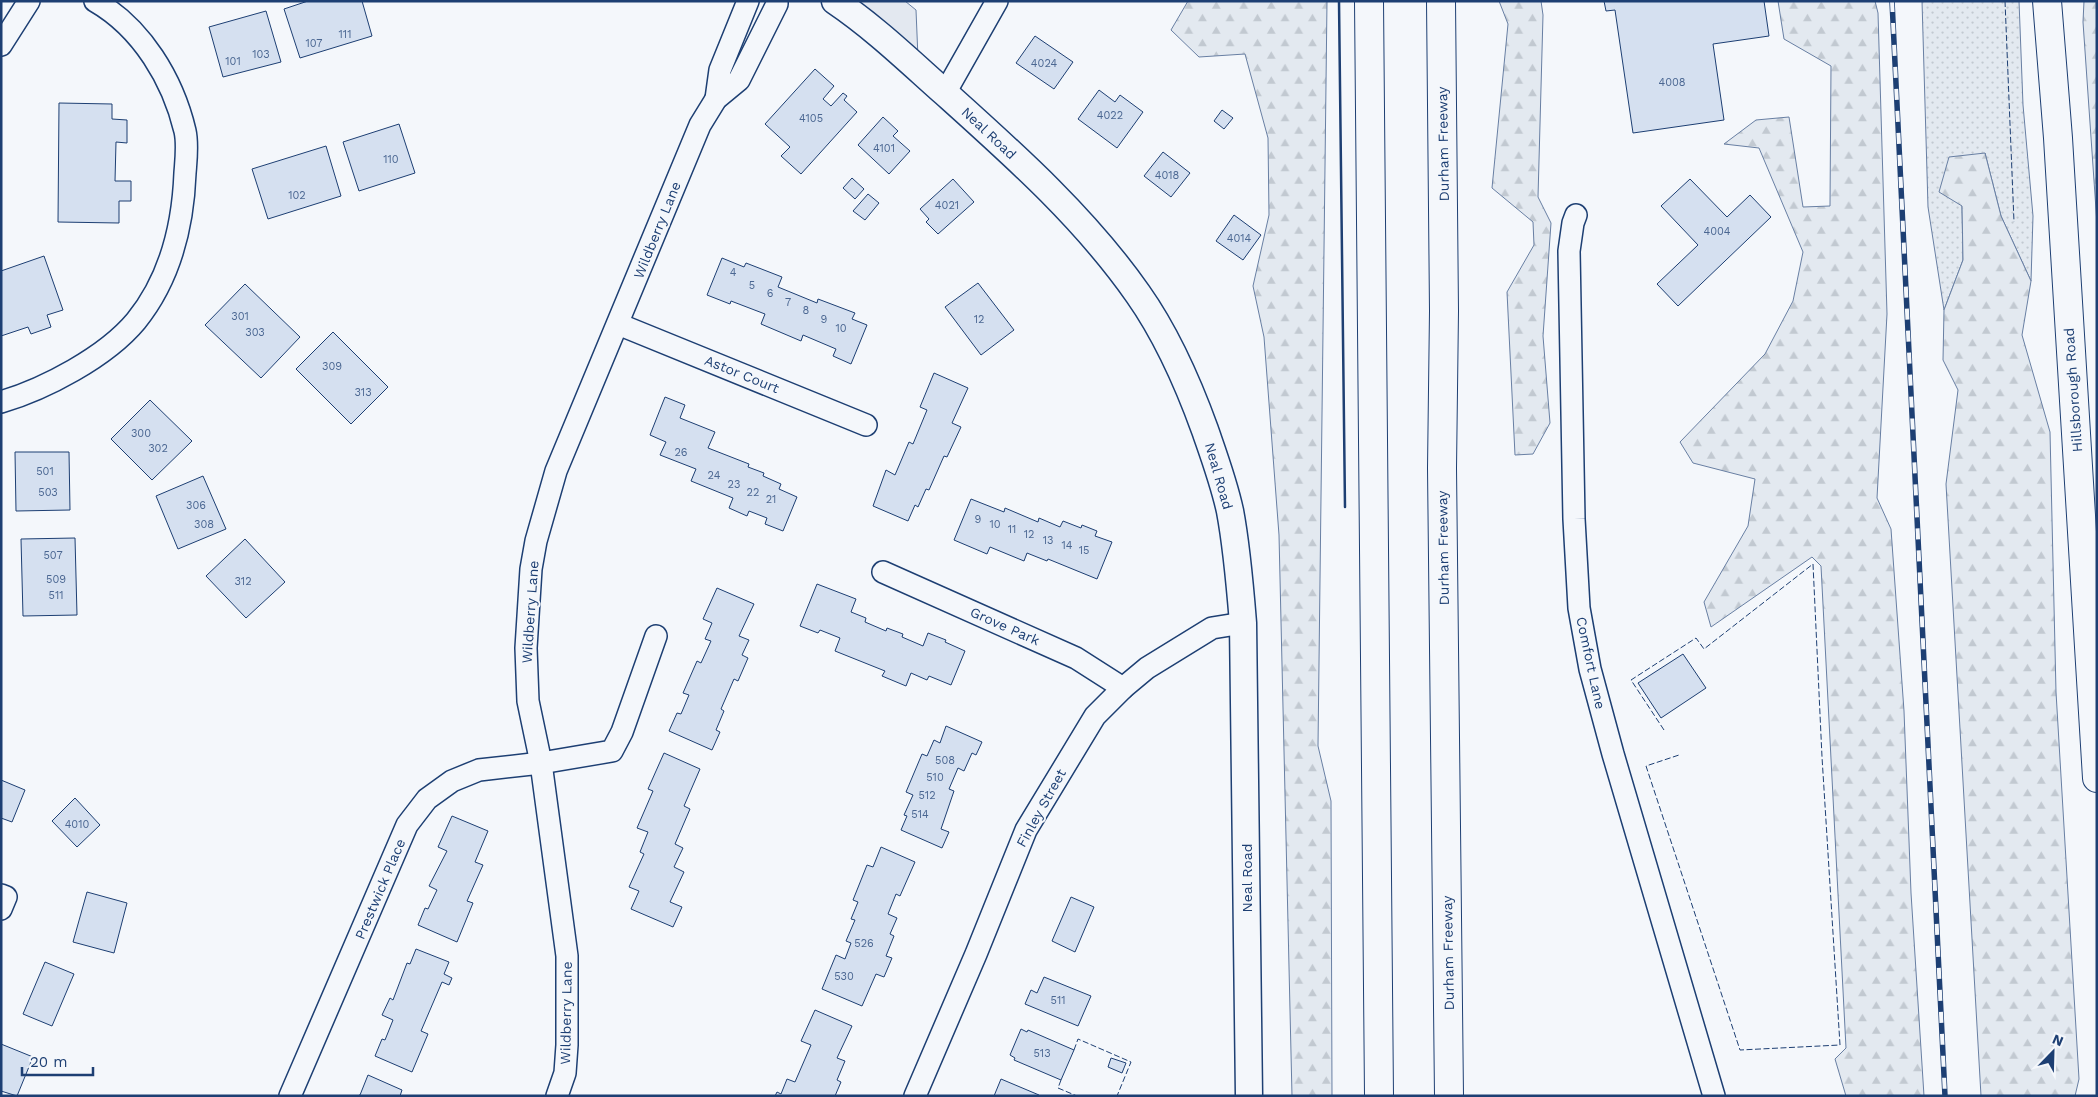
<svg xmlns="http://www.w3.org/2000/svg" width="2098" height="1097" font-family="'Work Sans',sans-serif">
  <style>
    .grass { fill: url(#grass-dots); stroke: #687fa3 }
    .forest { fill: url(#forest-firs); stroke: #687fa3 }
    .parking { fill: #e3e8f0; stroke: #687fa3 }
    .building { fill: #d5e0f0; stroke: #1d3f73 }
    .lines { fill: none; stroke-linecap: round; stroke-linejoin: round }
    .minor-casing { stroke: #1d3f73; stroke-width: 24 }
    .tertiary-casing { stroke: #1d3f73; stroke-width: 29 }
    .primary-casing { stroke: #1d3f73; stroke-width: 30 }
    .motorway-casing { stroke: #1d3f73; stroke-width: 30 }
    .minor { stroke: #f4f7fb; stroke-width: 21 }
    .tertiary { stroke: #f4f7fb; stroke-width: 26 }
    .primary { stroke: #f4f7fb; stroke-width: 28 }
    .motorway { stroke: #f4f7fb; stroke-width: 28 }
    .rail-casing { stroke: #1d3f73; stroke-width: 5.5 }
    .rail { stroke: #f4f7fb; stroke-width: 4; stroke-dasharray: 11; stroke-linecap: butt }
    .fence { stroke: #1d3f73; stroke-width: 1; stroke-dasharray: 6 2.5; stroke-linecap: butt }
    .wall { stroke: #1d3f73; stroke-width: 2.5 }
    .labels { text-anchor: middle; dominant-baseline: central; stroke-width: 4; stroke-linejoin: round; paint-order: stroke }
    .number-label { font-size: 11px; fill: #4b6792 }
    .street-label { font-size: 14px; fill: #1d3f73; stroke: #f4f7fb }
  </style>
  <defs>
    <pattern id="grass-dots" width="8" height="8" patternUnits="userSpaceOnUse" patternTransform="scale(1.25)"><rect width="8" height="8" fill="#e3e9f0"/><path d="M2 2h.1M6 6h.1" fill="none" stroke="#c2c9d1" stroke-width="1.8" stroke-linecap="round"/></pattern>
    <pattern id="forest-firs" width="22" height="20" patternUnits="userSpaceOnUse" patternTransform="scale(1.25)"><rect width="22" height="20" fill="#e3e9f0"/><path d="M5 1l3.5 6h-7zM16 11l3.5 6h-7z" fill="#c2c9d1"/></pattern>
  </defs>
  <rect width="100%" height="100%" fill="#f4f7fb"/>
  <polygon class="grass" points="1922,1 2019,1 2023,105 2033,216 2031,281 2001,216 1985,153 1962,206 1963,260 1944,310 1928,207"/>
  <g class="forest">
    <polygon points="1188,1 1327,1 1318,746 1331,801 1332,1096 1292,1096 1279,535 1264,337 1253,286 1269,215 1268,138 1245,54 1199,57 1171,30"/>
    <polygon points="1499,1 1541,1 1543,15 1538,197 1551,223 1543,336 1550,423 1533,454 1515,455 1507,292 1534,245 1533,222 1492,188 1508,24"/>
    <polygon points="1778,1 1875,1 1878,13 1887,314 1877,498 1891,529 1904,711 1911,893 1924,1096 1846,1096 1835,1059 1846,1048 1821,566 1812,557 1711,627 1704,602 1748,526 1755,479 1693,463 1680,442 1765,354 1793,301 1803,252 1759,148 1724,144 1756,120 1789,117 1803,207 1830,206 1831,66 1784,39"/>
    <polygon points="2084,1 2097,1 2097,224 2083,22"/>
    <polygon points="1985,153 2001,216 2031,281 2022,335 2050,432 2056,692 2079,1079 2075,1096 1981,1096 1946,484 1958,390 1943,360 1944,310 1963,260 1962,206 1939,192 1949,157"/>
  </g>
  <polygon class="parking" points="850,1 905,1 916,10 918,58"/>
  <g class="building">
    <polygon points="308,1 362,1 372,36 300,58 284,9"/>
    <polygon points="1604,1 1764,1 1769,36 1713,44 1724,120 1633,133 1615,10 1606,11"/>
    <polygon points="266,11 281,62 223,77 209,27"/>
    <polygon points="1035,36 1073,62 1054,89 1016,63"/>
    <polygon points="815,69 834,86 823,99 831,106 843,93 847,96 844,100 857,112 801,174 781,156 790,147 765,124"/>
    <polygon points="1099,90 1115,102 1120,95 1143,112 1117,148 1078,119"/>
    <polygon points="59,103 112,104 112,119 127,120 127,143 116,142 115,181 131,181 131,201 119,201 119,223 58,222"/>
    <polygon points="1222,110 1233,118 1224,129 1214,121"/>
    <polygon points="883,117 898,131 893,136 910,151 889,174 858,145"/>
    <polygon points="399,124 415,173 359,191 343,142"/>
    <polygon points="326,146 341,196 268,219 252,169"/>
    <polygon points="1163,152 1190,173 1171,197 1144,176"/>
    <polygon points="852,178 864,189 855,199 843,188"/>
    <polygon points="953,179 974,202 938,234 926,222 929,219 920,209"/>
    <polygon points="1690,179 1727,217 1750,195 1771,217 1678,306 1657,284 1698,245 1661,206"/>
    <polygon points="868,194 879,203 865,220 853,211"/>
    <polygon points="1234,215 1261,235 1243,260 1216,241"/>
    <polygon points="44,256 63,310 47,315 51,327 31,334 28,327 1,336 1,271"/>
    <polygon points="722,258 744,267 746,263 782,277 778,287 817,303 818,299 855,313 852,319 867,325 851,364 833,356 836,349 803,335 801,341 761,324 765,314 731,301 730,304 707,295"/>
    <polygon points="978,283 1014,330 981,355 945,307"/>
    <polygon points="245,284 300,337 261,378 205,325"/>
    <polygon points="333,332 388,387 351,424 296,369"/>
    <polygon points="934,373 968,388 952,423 961,427 947,457 944,456 929,490 926,489 918,507 915,505 908,521 873,506 886,470 895,475 909,442 913,444 927,410 920,407"/>
    <polygon points="665,397 685,405 680,418 715,432 708,448 749,464 748,467 764,473 763,476 781,484 779,489 797,497 783,531 765,524 767,518 749,511 747,516 729,508 733,498 691,481 696,469 660,455 666,442 650,435"/>
    <polygon points="150,400 192,441 152,480 111,439"/>
    <polygon points="15,452 69,452 70,510 16,511"/>
    <polygon points="203,476 226,529 178,549 156,496"/>
    <polygon points="971,499 1004,512 1005,508 1038,522 1039,518 1060,527 1063,521 1081,528 1082,525 1097,531 1095,536 1112,542 1097,579 1048,559 1047,561 1027,553 1024,561 990,547 987,554 954,540"/>
    <polygon points="75,538 77,615 23,616 21,539"/>
    <polygon points="245,539 285,582 246,618 206,576"/>
    <polygon points="817,584 856,599 851,612 866,618 865,622 886,631 887,628 903,634 902,637 923,646 928,633 946,640 945,642 965,651 951,685 929,676 927,680 911,673 906,686 882,676 885,671 835,651 840,638 820,630 818,633 800,626"/>
    <polygon points="717,588 754,604 739,636 749,640 742,655 748,658 738,681 734,679 721,709 724,711 716,730 720,732 712,750 669,731 677,713 681,714 689,695 683,693 697,661 701,663 711,641 705,639 712,623 703,619"/>
    <polygon points="1683,654 1706,688 1661,718 1638,683"/>
    <polygon points="946,726 982,742 976,755 972,753 964,771 958,768 949,789 954,791 941,829 949,832 942,848 901,830 907,816 904,815 913,795 906,792 922,754 927,756 934,740 940,743"/>
    <polygon points="664,753 700,769 684,806 690,809 675,844 683,848 674,867 684,872 670,902 682,907 673,927 631,909 639,891 629,887 644,854 640,852 648,832 637,828 653,791 648,789"/>
    <polygon points="1,780 25,790 12,822 1,818"/>
    <polygon points="75,798 100,825 77,847 52,821"/>
    <polygon points="452,816 488,831 475,862 483,865 467,901 473,903 457,942 418,925 425,908 428,909 437,890 429,886 447,851 438,847"/>
    <polygon points="881,847 915,862 900,896 896,894 888,914 897,918 890,934 894,936 886,956 892,958 884,977 876,974 862,1006 822,989 836,955 845,959 851,943 846,941 855,920 851,919 858,902 853,900 867,865 873,867"/>
    <polygon points="87,892 127,903 114,953 73,942"/>
    <polygon points="1071,897 1094,907 1075,952 1052,941"/>
    <polygon points="416,949 449,962 444,974 452,978 449,985 442,982 421,1031 428,1034 412,1072 375,1056 382,1039 385,1040 393,1020 382,1015 390,998 393,1000 407,963 410,964"/>
    <polygon points="45,962 74,974 52,1026 23,1014"/>
    <polygon points="1044,977 1091,996 1078,1026 1025,1004 1031,990 1037,993"/>
    <polygon points="815,1010 852,1026 837,1058 845,1061 837,1080 841,1082 835,1096 775,1096 777,1092 781,1094 787,1079 795,1082 811,1045 801,1041"/>
    <polygon points="1021,1029 1027,1032 1028,1030 1074,1050 1061,1080 1014,1060 1015,1058 1010,1055"/>
    <polygon points="1,1044 33,1057 17,1096 1,1091"/>
    <polygon points="1111,1058 1126,1063 1122,1073 1108,1067"/>
    <polygon points="368,1075 402,1090 400,1096 357,1096 360,1095"/>
    <polygon points="1001,1079 1039,1095 1039,1096 994,1096"/>
  </g>
  <g class="lines">
    <defs>
      <g id="minor">
        <polyline points="1,45 29,1"/>
        <polyline points="945,93 997,1"/>
        <polyline points="716,99 720,70 748,1"/>
        <polyline points="1576,215 1573,223 1569,251 1574,519 1579,608 1590,669 1613,754 1714,1096"/>
        <polyline points="618,324 866,425"/>
        <path d="M 1,402 C 45,389 106,357 136,321 C 170,279 183,226 185,173 C 186,160 188,144 185,131 C 173,80 142,28 95,1"/>
        <polyline points="883,572 1076,658 1123,688"/>
        <polyline points="1,895 6,897 1,909"/>
        <polyline points="290,1096 407,825 427,799 452,781 479,770 541,763 612,751 622,732 656,636"/>
        <polyline points="557,1096 565,1073 567,1045 567,956 541,763 528,701 526,648 531,569 536,541 556,471 700,125 716,99 739,80 777,4 777,1"/>
        <polyline points="915,1096 976,954 1026,830 1095,716 1123,688 1147,668 1212,628 1243,623"/>
      </g>
      <path id="tertiary" d="M 835,1 C 875,28 910,62 945,93 C 1014,155 1085,218 1138,294 C 1167,335 1188,383 1205,430 C 1214,456 1224,483 1230,511 C 1237,548 1240,586 1243,623 L 1249,1096"/>
      <polyline id="primary" points="2047,1 2058,138 2097,778"/>
      <g id="motorway">
        <polyline points="1369,1 1379,1096"/>
        <polyline points="1441,1 1444,311 1442,468 1449,1096"/>
      </g>
    </defs>
    <use href="#minor" class="minor-casing"/>
    <use href="#tertiary" class="tertiary-casing"/>
    <use href="#primary" class="primary-casing"/>
    <use href="#motorway" class="motorway-casing"/>
    <use href="#minor" class="minor"/>
    <use href="#tertiary" class="tertiary"/>
    <use href="#primary" class="primary"/>
    <use href="#motorway" class="motorway"/>
    <defs>
      <polyline id="rail" points="1892,1 1945,1096"/>
    </defs>
    <use href="#rail" class="rail-casing"/>
    <use href="#rail" class="rail"/>
    <g class="fence">
      <polyline points="2005,1 2014,222"/>
      <polyline points="1664,730 1631,680 1696,638 1704,649 1813,564 1822,757 1840,1045 1740,1050 1646,766 1679,755"/>
      <polyline points="1074,1050 1078,1039 1131,1062 1117,1096"/>
      <polyline points="1061,1080 1058,1088 1077,1096"/>
    </g>
    <polyline class="wall" points="1339,1 1345,507"/>
  </g>
  <g class="labels">
    <g class="number-label">
      <text x="345" y="34">111</text>
      <text x="314" y="43">107</text>
      <text x="261" y="54">103</text>
      <text x="233" y="61">101</text>
      <text x="1044" y="63">4024</text>
      <text x="1672" y="82">4008</text>
      <text x="1110" y="115">4022</text>
      <text x="811" y="118">4105</text>
      <text x="884" y="148">4101</text>
      <text x="391" y="159">110</text>
      <text x="1167" y="175">4018</text>
      <text x="297" y="195">102</text>
      <text x="947" y="205">4021</text>
      <text x="1717" y="231">4004</text>
      <text x="1239" y="238">4014</text>
      <text x="733" y="272">4</text>
      <text x="752" y="285">5</text>
      <text x="770" y="293">6</text>
      <text x="788" y="302">7</text>
      <text x="806" y="310">8</text>
      <text x="240" y="316">301</text>
      <text x="824" y="319">9</text>
      <text x="979" y="319">12</text>
      <text x="841" y="328">10</text>
      <text x="255" y="332">303</text>
      <text x="332" y="366">309</text>
      <text x="363" y="392">313</text>
      <text x="141" y="433">300</text>
      <text x="158" y="448">302</text>
      <text x="681" y="452">26</text>
      <text x="45" y="471">501</text>
      <text x="714" y="475">24</text>
      <text x="734" y="484">23</text>
      <text x="48" y="492">503</text>
      <text x="753" y="492">22</text>
      <text x="771" y="499">21</text>
      <text x="196" y="505">306</text>
      <text x="978" y="519">9</text>
      <text x="204" y="524">308</text>
      <text x="995" y="524">10</text>
      <text x="1012" y="529">11</text>
      <text x="1029" y="534">12</text>
      <text x="1048" y="540">13</text>
      <text x="1067" y="545">14</text>
      <text x="1084" y="550">15</text>
      <text x="53" y="555">507</text>
      <text x="56" y="579">509</text>
      <text x="243" y="581">312</text>
      <text x="56" y="595">511</text>
      <text x="945" y="760">508</text>
      <text x="935" y="777">510</text>
      <text x="927" y="795">512</text>
      <text x="920" y="814">514</text>
      <text x="77" y="824">4010</text>
      <text x="864" y="943">526</text>
      <text x="844" y="976">530</text>
      <text x="1058" y="1000">511</text>
      <text x="1042" y="1053">513</text>
    </g>
    <g class="street-label">
      <text transform="translate(989 133) rotate(43)">Neal Road</text>
      <text transform="translate(1443 144) rotate(-91)">Durham Freeway</text>
      <text transform="translate(657 230) rotate(-68)">Wildberry Lane</text>
      <text transform="translate(742 374) rotate(22)">Astor Court</text>
      <text transform="translate(2073 390) rotate(-94)">Hillsborough Road</text>
      <text transform="translate(1219 476) rotate(74)">Neal Road</text>
      <text transform="translate(1443 548) rotate(-91)">Durham Freeway</text>
      <text transform="translate(530 612) rotate(-86)">Wildberry Lane</text>
      <text transform="translate(1005 626) rotate(24)">Grove Park</text>
      <text transform="translate(1591 663) rotate(78)">Comfort Lane</text>
      <text transform="translate(1041 808) rotate(-61)">Finley Street</text>
      <text transform="translate(1247 878) rotate(-90)">Neal Road</text>
      <text transform="translate(380 889) rotate(-67)">Prestwick Place</text>
      <text transform="translate(1448 953) rotate(-91)">Durham Freeway</text>
      <text transform="translate(566 1013) rotate(-89)">Wildberry Lane</text>
    </g>
  </g>
  <rect width="2098" height="1097" fill="none" stroke="#1d3f73" stroke-width="5"/>
  <g transform="translate(2053 1052) rotate(23)" stroke="#f4f7fb" stroke-width="4" paint-order="stroke">
  <path d="M0-4L9 19L0 12L-9 19Z" fill="#1d3f73"/>
  <text y="-8" font-size="14" font-weight="bold" text-anchor="middle" fill="#1d3f73">N</text>
  </g>
  <path d="M22 1067v8h71v-8" fill="none" stroke="#1d3f73" stroke-width="2.5"/>
  <text x="30" y="1067" font-size="15" fill="#1d3f73" stroke="#f4f7fb" stroke-width="4" paint-order="stroke">20 m</text>
</svg>
